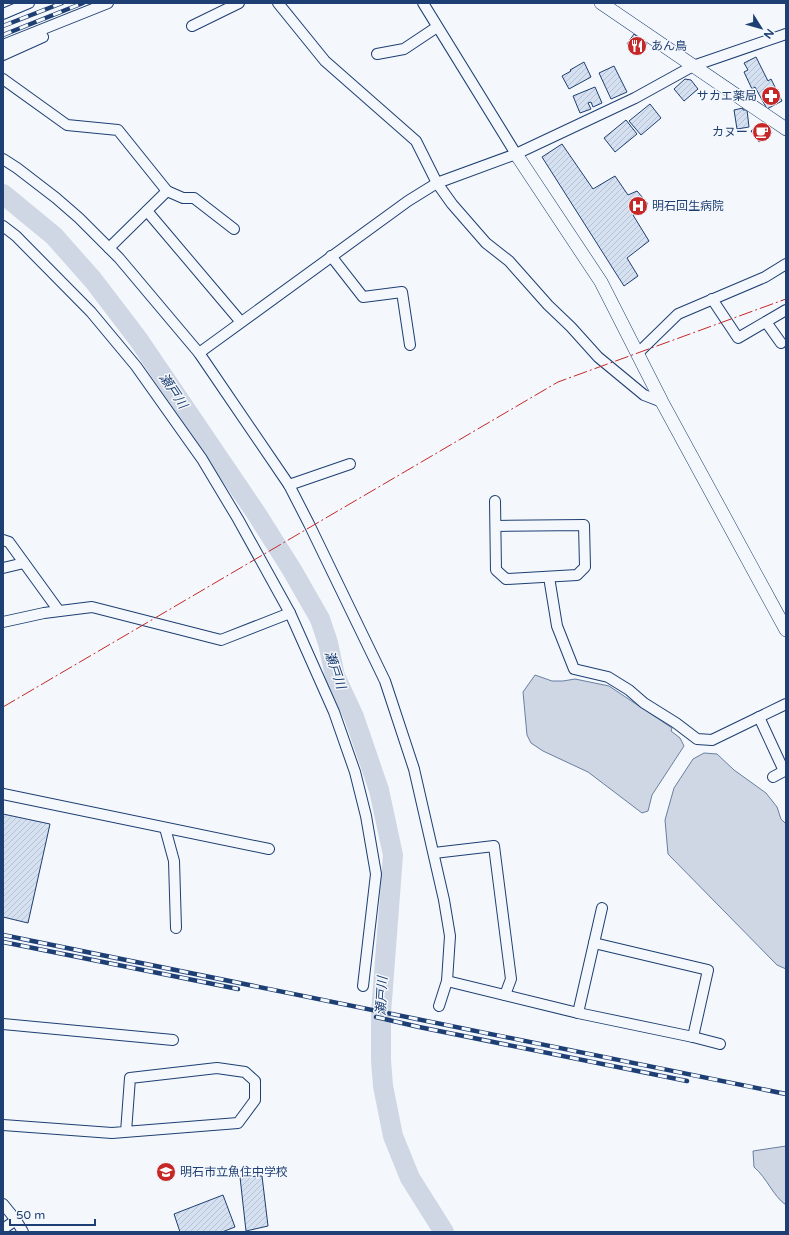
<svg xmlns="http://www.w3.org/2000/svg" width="789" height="1235" font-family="'Varela Round','Noto Sans JP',sans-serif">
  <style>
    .water { fill: #cfd7e4; stroke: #687fa3 }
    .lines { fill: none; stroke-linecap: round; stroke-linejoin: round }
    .river { stroke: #cfd7e4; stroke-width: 20 }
    .building { fill: url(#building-hatch); stroke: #1d3f73 }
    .minor-casing { stroke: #1d3f73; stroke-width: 12 }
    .tertiary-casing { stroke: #1d3f73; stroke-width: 14 }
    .minor { stroke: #f4f7fb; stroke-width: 10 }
    .tertiary { stroke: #f4f7fb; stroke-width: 13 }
    .rail-casing { stroke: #1d3f73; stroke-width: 4.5 }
    .rail { stroke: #f4f7fb; stroke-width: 3; stroke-dasharray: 9; stroke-linecap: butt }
    .power { stroke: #c62828; stroke-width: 1; stroke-dasharray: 14 3 2 3; stroke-linecap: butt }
    .labels { text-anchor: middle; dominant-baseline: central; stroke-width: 3; stroke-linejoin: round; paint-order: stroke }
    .poi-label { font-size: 12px; fill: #1d3f73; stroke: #f4f7fb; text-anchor: start }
    .water-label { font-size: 13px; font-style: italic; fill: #1d3f73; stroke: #f4f7fb }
  </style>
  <defs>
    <pattern id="building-hatch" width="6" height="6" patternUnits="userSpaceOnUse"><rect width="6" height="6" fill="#d5e0f0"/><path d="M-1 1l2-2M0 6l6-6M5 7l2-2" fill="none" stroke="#b6c1d1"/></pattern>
  </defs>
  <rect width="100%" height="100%" fill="#f4f7fb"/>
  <g class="water">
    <polygon points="535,675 552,681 563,681 575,679 609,686 672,728 671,731 680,738 684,746 652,795 648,811 642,813 588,772 543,751 531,743 527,735 523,692"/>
    <polygon points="704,753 717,754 734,770 766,793 777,807 781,819 786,824 786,969 777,965 668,854 665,820 674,788 693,759"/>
    <path d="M 786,1146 L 786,1205 C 773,1196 767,1178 754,1167 L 753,1151 Z"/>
  </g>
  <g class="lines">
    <polyline class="river" points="3,194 54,236 93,280 138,339 256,513 292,570 320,619 328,643 335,676 354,717 379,790 393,855 381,1013 381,1060 383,1086 393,1136 410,1178 444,1232"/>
  </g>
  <g class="building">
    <polygon points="634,34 647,44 640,54 627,44"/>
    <polygon points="756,57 768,81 771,79 782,101 767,109 755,87 752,89 744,72 748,70 744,63"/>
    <polygon points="584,62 591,77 569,89 562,76 571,71 570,70"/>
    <polygon points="614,66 627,92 611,99 599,73"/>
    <polygon points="685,79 691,80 698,89 684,101 674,89"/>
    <polygon points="595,87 602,103 593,107 591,102 588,103 591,109 580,113 573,96"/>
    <polygon points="650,104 661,118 641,135 629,121"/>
    <polygon points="743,108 743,110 747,110 749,127 737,129 734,110"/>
    <polygon points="626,120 637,134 615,152 604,138"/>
    <polygon points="765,123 772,133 759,142 751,131 759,125 761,127"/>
    <polygon points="562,144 593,189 615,176 628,195 637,191 648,204 633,215 649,241 627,258 638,276 624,286 542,157"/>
    <polygon points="3,814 50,824 28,923 3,917"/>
    <polygon points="262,1176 268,1226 246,1231 240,1177"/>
    <polygon points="223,1195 235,1227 222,1232 180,1232 174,1214"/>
  </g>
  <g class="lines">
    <defs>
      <g id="minor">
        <polyline points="278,3 325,61 416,141 437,183 452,204 486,243 509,261 548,305 571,327 598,357 644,395 662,402"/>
        <polyline points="423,3 516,154"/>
        <polyline points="3,14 29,3"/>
        <polyline points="192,26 239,3"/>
        <polyline points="3,45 108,3"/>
        <polyline points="377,54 404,49 437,27"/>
        <polyline points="3,55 43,37"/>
        <polyline points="3,79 67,125 118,130 167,191 109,248"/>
        <polyline points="3,159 17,168 56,198 79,218 119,258 199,353 289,485 309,524 385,681 414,769 444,900 450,936 447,981 439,1006"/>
        <polyline points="167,191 183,198 194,198 234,229"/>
        <polyline points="147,211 241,322"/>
        <polyline points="3,226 16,236 91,312 136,366 202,459 238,519 290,613 334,712 355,772 366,816 376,874 363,986"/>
        <polyline points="331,256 363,297 402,292 410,345"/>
        <polyline points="712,299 738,338 786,310"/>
        <polyline points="766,322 781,343"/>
        <polyline points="199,353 408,201 437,183 516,154 635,98 693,66 786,34"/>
        <polyline points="637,354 678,314 765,277 786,264"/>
        <polyline points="289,485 350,464"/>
        <polyline points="495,501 496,570 506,579 577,575 585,567 584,525 496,526"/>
        <polyline points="3,540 9,542 59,611"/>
        <polyline points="3,568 24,563"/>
        <polyline points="549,577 557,626 574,669 608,677 629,690 644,703 676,723 697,739 712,740 786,704"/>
        <polyline points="3,622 44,613 92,607 221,640 290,613"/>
        <polyline points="759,717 784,771"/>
        <polyline points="773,777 786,770"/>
        <polyline points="3,794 269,849"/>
        <polyline points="165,828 174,861 176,928"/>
        <polyline points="434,853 494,846 511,979 505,995"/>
        <polyline points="594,943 708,970 693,1037"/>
        <polyline points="447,981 578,1013 693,1037 720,1044"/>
        <polyline points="578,1013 602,908"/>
        <polyline points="3,1024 173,1040"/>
        <polyline points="3,1125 112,1133 238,1123 255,1100 255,1081 245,1072 217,1068 130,1078 126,1132"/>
        <polyline points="3,1204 16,1220 23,1232"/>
        <polyline points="3,1229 16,1220"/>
      </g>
      <g id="tertiary">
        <polyline points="601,3 786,129"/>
        <polyline points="516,154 601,282 662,402 786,630"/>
      </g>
    </defs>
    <use href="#minor" class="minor-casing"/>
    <use href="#tertiary" class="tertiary-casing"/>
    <use href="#minor" class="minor"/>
    <use href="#tertiary" class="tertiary"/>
    <defs>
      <g id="rail">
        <polyline points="3,26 62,3"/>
        <polyline points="3,35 83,3"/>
        <polyline points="3,935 786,1094"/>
        <polyline points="3,942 238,989"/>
        <polyline points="376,1017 419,1027 687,1081"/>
      </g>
    </defs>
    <use href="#rail" class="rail-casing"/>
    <use href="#rail" class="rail"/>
    <polyline class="power" points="3,707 558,382 786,299"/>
  </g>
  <defs>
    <symbol id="restaurant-disc" viewBox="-11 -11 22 22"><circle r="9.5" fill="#c62828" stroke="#f4f7fb"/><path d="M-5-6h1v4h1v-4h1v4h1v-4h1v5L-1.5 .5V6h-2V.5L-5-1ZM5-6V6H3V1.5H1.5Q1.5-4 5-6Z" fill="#fff"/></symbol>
    <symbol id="pharmacy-disc" viewBox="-11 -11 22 22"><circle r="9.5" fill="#c62828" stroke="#f4f7fb"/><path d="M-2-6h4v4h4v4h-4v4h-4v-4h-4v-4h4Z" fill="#fff"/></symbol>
    <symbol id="cafe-disc" viewBox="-11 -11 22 22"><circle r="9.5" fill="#c62828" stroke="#f4f7fb"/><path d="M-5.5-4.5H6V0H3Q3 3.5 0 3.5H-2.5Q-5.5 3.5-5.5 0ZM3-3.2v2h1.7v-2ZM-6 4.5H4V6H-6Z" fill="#fff"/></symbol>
    <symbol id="hospital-disc" viewBox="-11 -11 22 22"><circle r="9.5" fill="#c62828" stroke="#f4f7fb"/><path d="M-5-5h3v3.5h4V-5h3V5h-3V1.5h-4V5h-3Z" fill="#fff"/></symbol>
    <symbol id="school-disc" viewBox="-11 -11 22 22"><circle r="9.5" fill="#c62828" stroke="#f4f7fb"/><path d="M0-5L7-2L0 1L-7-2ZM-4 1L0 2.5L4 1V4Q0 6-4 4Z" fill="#fff"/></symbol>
  </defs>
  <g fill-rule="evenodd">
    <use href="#restaurant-disc" x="626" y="35" width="22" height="22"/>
    <use href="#pharmacy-disc" x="760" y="85" width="22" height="22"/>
    <use href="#cafe-disc" x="751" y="121" width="22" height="22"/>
    <use href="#hospital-disc" x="627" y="195" width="22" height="22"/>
    <use href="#school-disc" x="155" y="1161" width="22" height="22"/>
  </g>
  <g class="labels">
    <g class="poi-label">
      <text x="651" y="46">あん鳥</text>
      <text x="757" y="96" text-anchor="end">サカエ薬局</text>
      <text x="748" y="132" text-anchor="end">カヌー</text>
      <text x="652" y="206">明石回生病院</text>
      <text x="180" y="1172">明石市立魚住中学校</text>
    </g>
    <g class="water-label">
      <text transform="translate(173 391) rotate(56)">瀬戸川</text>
      <text transform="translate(335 670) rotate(71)">瀬戸川</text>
      <text transform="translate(382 996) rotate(-87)">瀬戸川</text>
    </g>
  </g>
  <rect width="789" height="1235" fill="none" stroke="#1d3f73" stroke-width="8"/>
  <g transform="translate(761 28) rotate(127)" stroke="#f4f7fb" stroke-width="3" paint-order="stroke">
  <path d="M0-3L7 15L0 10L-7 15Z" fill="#1d3f73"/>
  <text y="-6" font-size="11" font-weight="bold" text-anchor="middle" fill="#1d3f73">N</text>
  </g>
  <path d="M10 1219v6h85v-6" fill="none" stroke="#1d3f73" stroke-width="2"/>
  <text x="16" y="1219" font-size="12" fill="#1d3f73" stroke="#f4f7fb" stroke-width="3" paint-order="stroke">50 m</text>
</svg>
